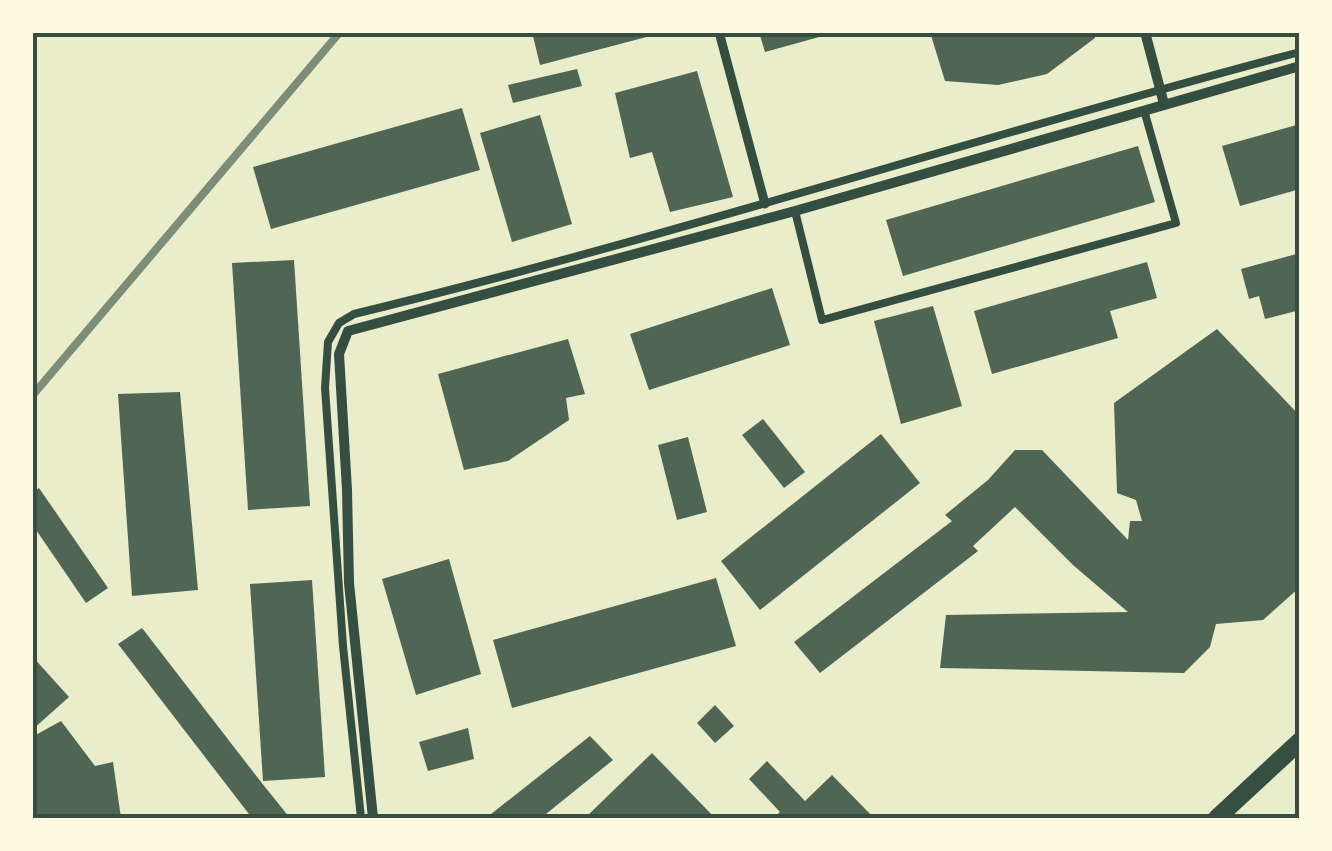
<svg xmlns="http://www.w3.org/2000/svg" width="1332" height="851" font-family="'Public Sans',sans-serif">
  <style>
    .building { fill: #4f6655 }
    .lines { fill: none; stroke-linecap: round; stroke-linejoin: round }
    .service { stroke: #344e41; stroke-width: 8 }
    .pedestrian { stroke: #344e41; stroke-width: 9 }
    .minor { stroke: #344e41; stroke-width: 10 }
    .tertiary { stroke: #344e41; stroke-width: 18 }
    .rail { stroke: #7c8e77; stroke-width: 8 }
    .neatline { fill: none; stroke: #344e41; stroke-width: 4 }
  </style>
  <rect width="100%" height="100%" fill="#e9edc9"/>
  <g class="building">
    <polygon points="532,32 658,32 658,34 540,65"/>
    <polygon points="759,32 830,32 830,34 765,52"/>
    <polygon points="930,32 1093,32 1095,38 1047,74 998,85 945,81"/>
    <polygon points="577,69 582,86 513,103 508,85"/>
    <polygon points="697,71 733,197 670,212 652,152 630,158 615,93"/>
    <polygon points="462,108 480,170 271,229 253,167"/>
    <polygon points="540,115 572,224 512,242 480,133"/>
    <polygon points="1300,124 1300,189 1240,206 1222,146"/>
    <polygon points="1138,146 1155,202 903,276 886,220"/>
    <polygon points="1300,253 1300,310 1265,319 1259,296 1249,299 1241,269"/>
    <polygon points="294,260 310,506 248,510 232,263"/>
    <polygon points="1147,262 1157,298 1110,311 1118,338 992,374 974,311"/>
    <polygon points="772,288 790,345 649,390 630,334"/>
    <polygon points="933,306 962,406 901,424 874,321"/>
    <polygon points="1217,329 1300,416 1300,587 1263,620 1216,624 1210,647 1184,673 940,668 946,615 1128,612 1073,565 1015,507 973,546 978,551 820,673 794,642 952,521 945,515 988,480 1015,450 1042,450 1128,540 1130,521 1142,521 1136,500 1117,493 1114,403"/>
    <polygon points="568,339 585,394 566,398 569,420 508,461 464,470 438,374"/>
    <polygon points="180,392 198,590 132,596 118,394"/>
    <polygon points="763,419 805,472 784,488 742,435"/>
    <polygon points="881,434 920,483 760,610 721,561"/>
    <polygon points="688,437 707,512 677,520 658,445"/>
    <polygon points="39,488 108,588 86,603 32,524 32,493"/>
    <polygon points="449,559 481,674 416,695 382,579"/>
    <polygon points="716,578 736,646 512,708 493,640"/>
    <polygon points="312,580 325,777 263,781 250,584"/>
    <polygon points="142,628 261,782 290,818 252,818 118,644"/>
    <polygon points="32,656 69,697 32,730"/>
    <polygon points="715,705 734,726 715,743 697,723"/>
    <polygon points="61,721 95,766 113,762 121,818 32,818 32,737"/>
    <polygon points="468,728 474,759 428,771 419,742"/>
    <polygon points="590,736 613,760 541,818 486,818"/>
    <polygon points="652,753 715,818 585,818"/>
    <polygon points="767,761 805,801 832,775 874,818 773,818 780,812 749,779"/>
  </g>
  <g class="lines">
    <g class="service">
      <polyline points="795,211 822,320 1176,223 1144,110"/>
      <path d="M 361,818 L 343,646 L 325,388 L 328,342 L 339,323 L 354,314 C 672,237 983,135 1300,52"/>
    </g>
    <polyline class="pedestrian" points="719,32 765,204"/>
    <g class="minor">
      <polyline points="1145,32 1164,104"/>
      <polyline points="373,818 349,583 347,490 339,354 348,331 795,211 1300,66"/>
    </g>
    <polyline class="tertiary" points="1217,818 1300,741"/>
    <polyline class="rail" points="32,396 340,32"/>
  </g>
  <rect width="1332" height="851" fill="none" stroke="#fefae0" stroke-width="70"/>
  <rect x="35" y="35" width="1262" height="781" class="neatline"/>
</svg>
